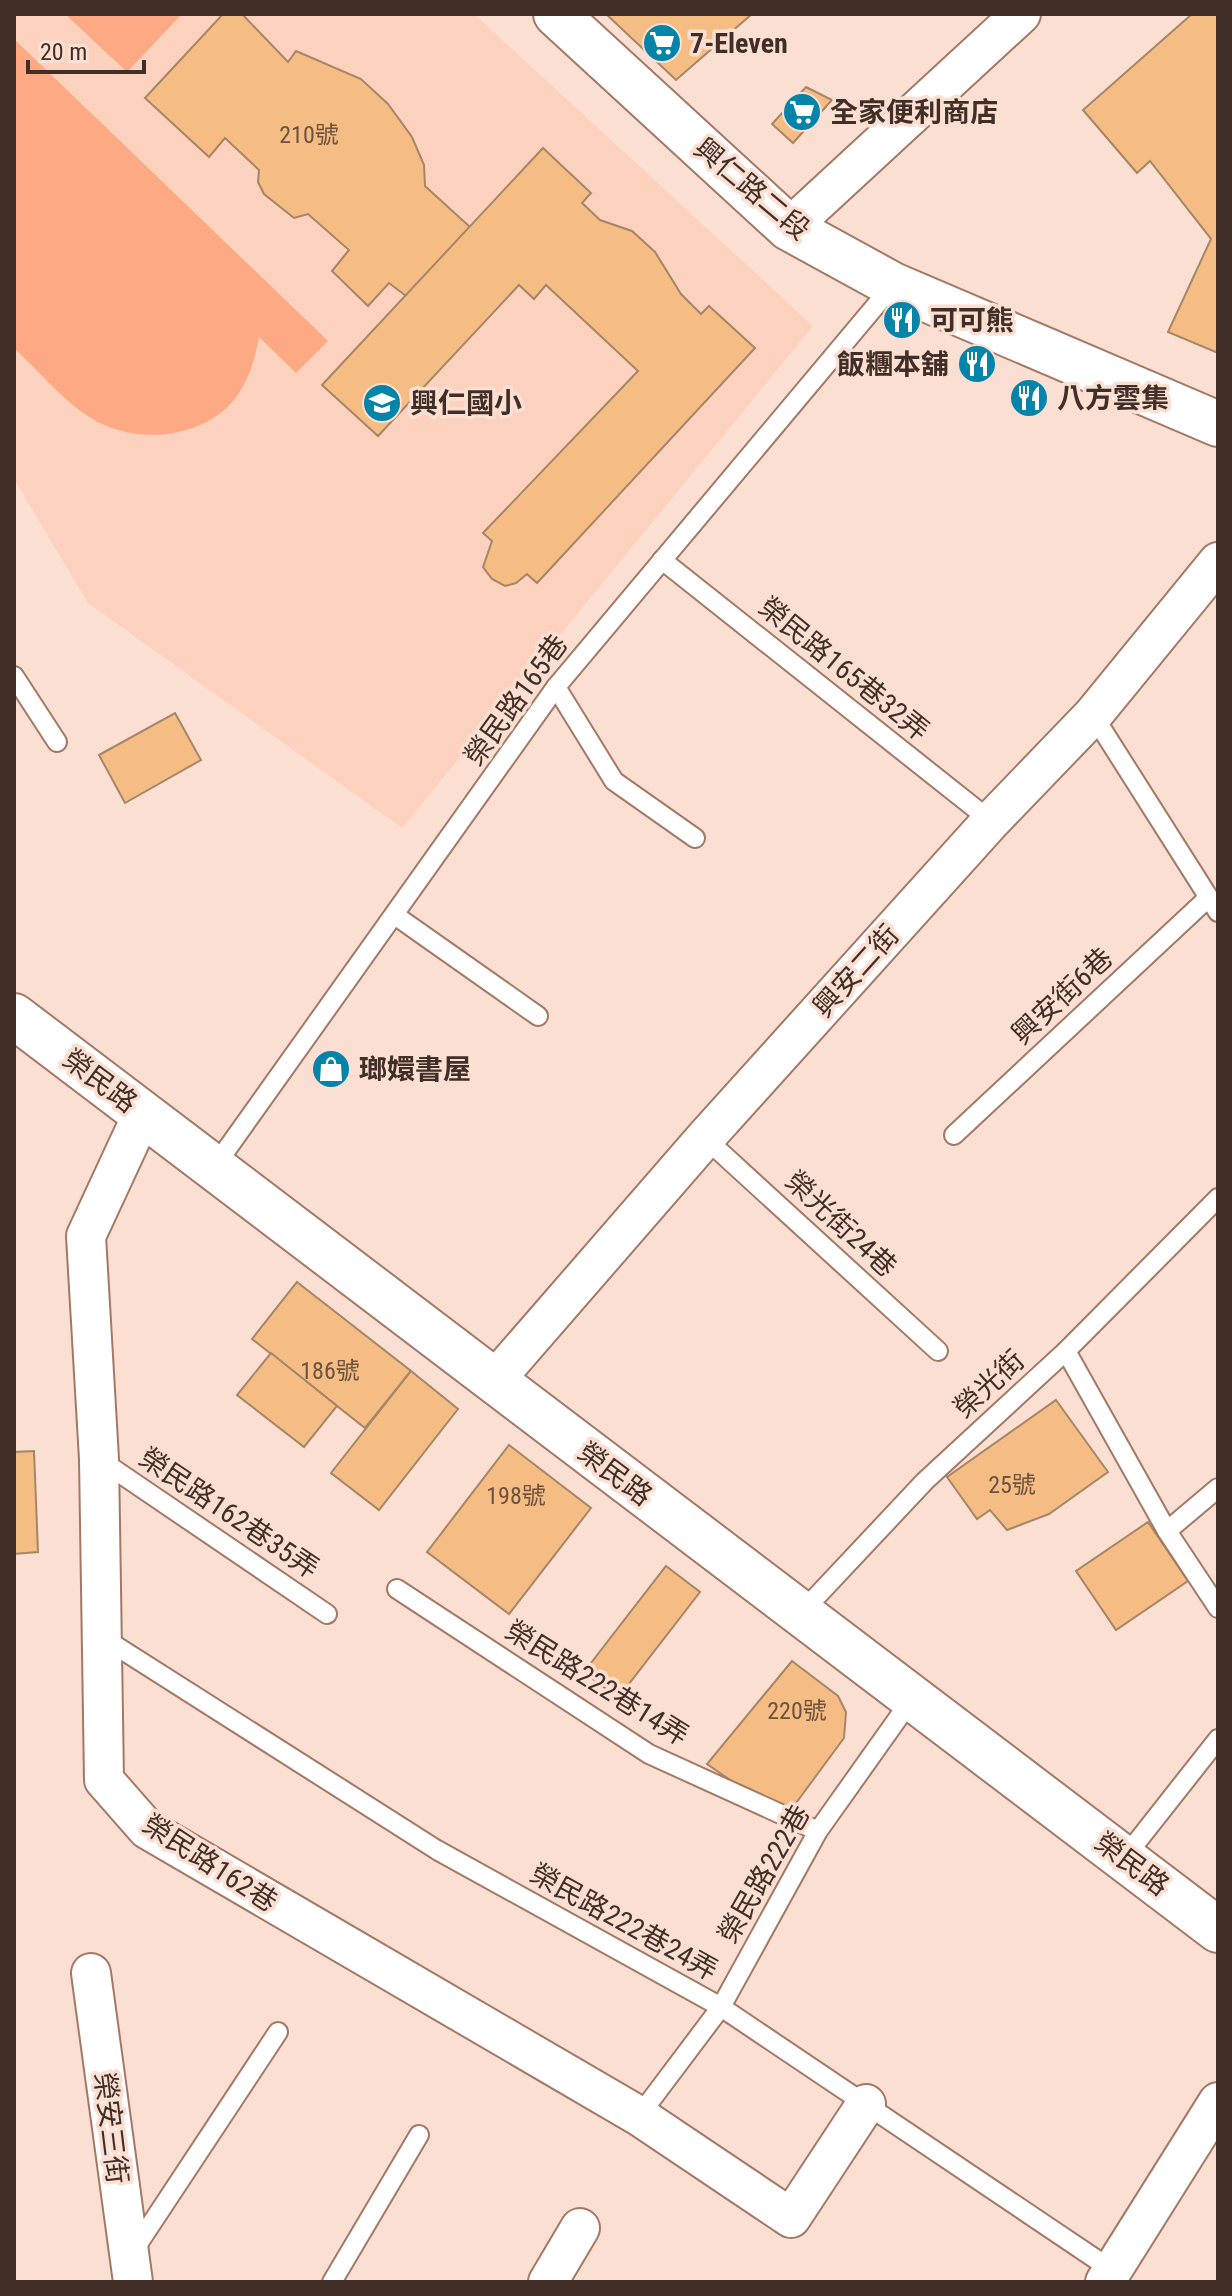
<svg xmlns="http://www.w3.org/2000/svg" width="1232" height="2296" font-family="'Roboto Condensed','Noto Sans TC',sans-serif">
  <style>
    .built { fill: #fcd1be }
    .green { fill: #fdaa84 }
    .building { fill: #f5bc83; stroke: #a68667; stroke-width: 2 }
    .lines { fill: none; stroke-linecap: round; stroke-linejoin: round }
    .lane-casing { stroke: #a37966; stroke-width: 22 }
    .street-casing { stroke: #a37966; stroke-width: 42 }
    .secondary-casing { stroke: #a37966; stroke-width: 48 }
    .lane { stroke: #fff; stroke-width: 18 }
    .street { stroke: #fff; stroke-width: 38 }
    .secondary { stroke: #fff; stroke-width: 44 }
    .labels { text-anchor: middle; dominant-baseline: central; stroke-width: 7; stroke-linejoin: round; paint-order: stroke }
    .number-label { font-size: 24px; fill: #6e523e }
    .poi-label { font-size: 28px; font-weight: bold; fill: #412f27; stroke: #fbdfd2; text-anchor: start }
    .street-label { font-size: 28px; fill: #412f27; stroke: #fbdfd2 }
  </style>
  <rect width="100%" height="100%" fill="#fbdfd2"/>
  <polygon class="built" points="14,14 474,14 813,326 402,828 88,603 14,479"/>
  <g class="green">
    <polygon points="65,14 182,14 127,72"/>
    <path d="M 14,39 L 328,341 L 296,373 L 259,337 C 255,357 251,375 239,393 C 208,440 135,446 91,418 C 63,401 38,370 14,348 Z"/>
  </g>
  <g class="building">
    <polygon points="223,14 242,14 288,62 296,51 361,79 388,104 412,137 424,165 425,186 470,227 406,296 389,283 368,306 332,271 349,250 308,214 294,218 264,194 258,182 259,170 225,138 209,157 145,98"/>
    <polygon points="606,14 752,14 676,80"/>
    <polygon points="1192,14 1218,14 1218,353 1168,332 1211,239 1150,161 1137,173 1083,110"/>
    <polygon points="806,87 832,100 793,143 772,124"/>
    <polygon points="543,148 591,193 582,203 600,220 632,231 655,252 681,294 701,314 709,306 755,348 537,583 527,574 516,583 505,586 492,579 483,567 492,541 483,533 638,371 546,285 534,299 519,285 378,436 322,385"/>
    <polygon points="175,713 201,760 125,803 99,755"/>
    <polygon points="297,1282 411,1371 365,1428 252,1339"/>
    <polygon points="271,1353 337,1406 304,1447 237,1395"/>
    <polygon points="411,1371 458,1409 379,1510 331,1473"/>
    <polygon points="1056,1400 1108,1472 1049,1514 1007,1530 990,1510 977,1519 947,1477"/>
    <polygon points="509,1445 591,1508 509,1614 427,1552"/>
    <polygon points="34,1451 38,1552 14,1554 14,1452"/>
    <polygon points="1148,1522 1188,1581 1116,1630 1076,1571"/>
    <polygon points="666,1566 700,1592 618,1698 584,1672"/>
    <polygon points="792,1661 838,1696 846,1712 844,1738 785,1818 707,1764"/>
  </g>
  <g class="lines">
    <defs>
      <g id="lane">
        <polyline points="662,560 991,821"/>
        <polyline points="14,676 57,742"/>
        <polyline points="556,687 614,781 695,838"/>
        <polyline points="1093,715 1218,912"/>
        <polyline points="396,916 538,1016"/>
        <polyline points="954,1135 1208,898"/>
        <polyline points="705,1138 938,1351"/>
        <polyline points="212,1170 556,687 893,285"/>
        <polyline points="1066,1351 1167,1531 1218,1608"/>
        <polyline points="99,1459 327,1614"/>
        <polyline points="1167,1531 1218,1488"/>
        <polyline points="397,1589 649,1754 818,1831"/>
        <polyline points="801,1613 925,1481 1066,1351 1218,1198"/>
        <polyline points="102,1637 437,1850 721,2007 1112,2270"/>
        <polyline points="1125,1857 1218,1739"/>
        <polyline points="639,2116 721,2007 818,1831 911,1700"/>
        <polyline points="134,2250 278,2032"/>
        <polyline points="332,2282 419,2135"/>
      </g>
      <g id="street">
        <polyline points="789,228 1021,14"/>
        <polyline points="143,1113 86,1236 99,1459 104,1780 147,1829 639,2116 791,2218 866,2104"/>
        <polyline points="494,1381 705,1138 991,821 1093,715 1218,562"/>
        <polyline points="91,1973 133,2282"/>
        <polyline points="548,2282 580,2228"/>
        <polyline points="1105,2282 1218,2102"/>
      </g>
      <g id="secondary">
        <polyline points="556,14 789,228 893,285 1218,424"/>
        <polyline points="14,1016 1218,1930"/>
      </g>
    </defs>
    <use href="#lane" class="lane-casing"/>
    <use href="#street" class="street-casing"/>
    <use href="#secondary" class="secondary-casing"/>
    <use href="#lane" class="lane"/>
    <use href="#street" class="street"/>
    <use href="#secondary" class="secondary"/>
  </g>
  <defs>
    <symbol id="supermarket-disc" viewBox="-11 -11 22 22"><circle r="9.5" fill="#0484a8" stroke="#fbdfd2"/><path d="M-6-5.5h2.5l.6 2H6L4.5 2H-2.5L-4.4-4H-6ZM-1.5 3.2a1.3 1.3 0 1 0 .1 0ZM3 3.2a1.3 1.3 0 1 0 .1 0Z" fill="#fff"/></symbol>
    <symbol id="restaurant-disc" viewBox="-11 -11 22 22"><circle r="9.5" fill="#0484a8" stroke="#fbdfd2"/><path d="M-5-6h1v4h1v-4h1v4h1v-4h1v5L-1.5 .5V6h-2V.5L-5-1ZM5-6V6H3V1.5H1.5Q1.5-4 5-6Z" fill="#fff"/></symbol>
    <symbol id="school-disc" viewBox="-11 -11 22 22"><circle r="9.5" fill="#0484a8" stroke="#fbdfd2"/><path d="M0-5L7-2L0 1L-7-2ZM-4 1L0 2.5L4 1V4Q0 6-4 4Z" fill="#fff"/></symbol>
    <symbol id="shop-disc" viewBox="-11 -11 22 22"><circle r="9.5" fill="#0484a8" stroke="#fbdfd2"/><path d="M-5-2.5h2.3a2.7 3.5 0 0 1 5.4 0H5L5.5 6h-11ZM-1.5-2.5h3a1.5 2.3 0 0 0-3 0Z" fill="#fff"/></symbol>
  </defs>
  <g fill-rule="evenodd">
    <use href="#supermarket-disc" x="640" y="21" width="44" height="44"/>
    <use href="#supermarket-disc" x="780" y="90" width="44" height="44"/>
    <use href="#restaurant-disc" x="880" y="298" width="44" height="44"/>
    <use href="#restaurant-disc" x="955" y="342" width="44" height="44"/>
    <use href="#restaurant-disc" x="1007" y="376" width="44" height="44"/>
    <use href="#school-disc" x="360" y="381" width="44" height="44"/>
    <use href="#shop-disc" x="309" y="1047" width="44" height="44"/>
  </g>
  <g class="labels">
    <g class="number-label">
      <text x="309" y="135">210號</text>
      <text x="330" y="1371">186號</text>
      <text x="1012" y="1485">25號</text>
      <text x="516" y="1496">198號</text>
      <text x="797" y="1711">220號</text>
    </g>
    <g class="poi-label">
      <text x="690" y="43">7-Eleven</text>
      <text x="830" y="112">全家便利商店</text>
      <text x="930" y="320">可可熊</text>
      <text x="949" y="364" text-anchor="end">飯糰本舖</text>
      <text x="1057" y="398">八方雲集</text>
      <text x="410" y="403">興仁國小</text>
      <text x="359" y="1069">瑯嬛書屋</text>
    </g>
    <g class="street-label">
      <text transform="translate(752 189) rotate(40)">興仁路二段</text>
      <text transform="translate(844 669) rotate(39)">榮民路165巷32弄</text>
      <text transform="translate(516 700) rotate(-54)">榮民路165巷</text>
      <text transform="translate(856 971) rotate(-48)">興安二街</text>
      <text transform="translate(1062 996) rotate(-43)">興安街6巷</text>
      <text transform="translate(100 1081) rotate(37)">榮民路</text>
      <text transform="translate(841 1224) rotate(43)">榮光街24巷</text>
      <text transform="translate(989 1384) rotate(-43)">榮光街</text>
      <text transform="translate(615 1474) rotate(37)">榮民路</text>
      <text transform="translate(229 1513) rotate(34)">榮民路162巷35弄</text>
      <text transform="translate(597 1683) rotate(32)">榮民路222巷14弄</text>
      <text transform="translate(210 1863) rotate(33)">榮民路162巷</text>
      <text transform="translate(1132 1864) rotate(37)">榮民路</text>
      <text transform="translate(764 1874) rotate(-60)">榮民路222巷</text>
      <text transform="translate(624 1922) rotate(29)">榮民路222巷24弄</text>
      <text transform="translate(111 2128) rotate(83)">榮安三街</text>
    </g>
  </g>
  <rect width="1232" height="2296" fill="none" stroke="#412f27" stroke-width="32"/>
  <path d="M28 60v12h116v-12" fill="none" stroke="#412f27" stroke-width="4"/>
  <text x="40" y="60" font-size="24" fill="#412f27" stroke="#fbdfd2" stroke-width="6" paint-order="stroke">20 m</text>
</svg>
